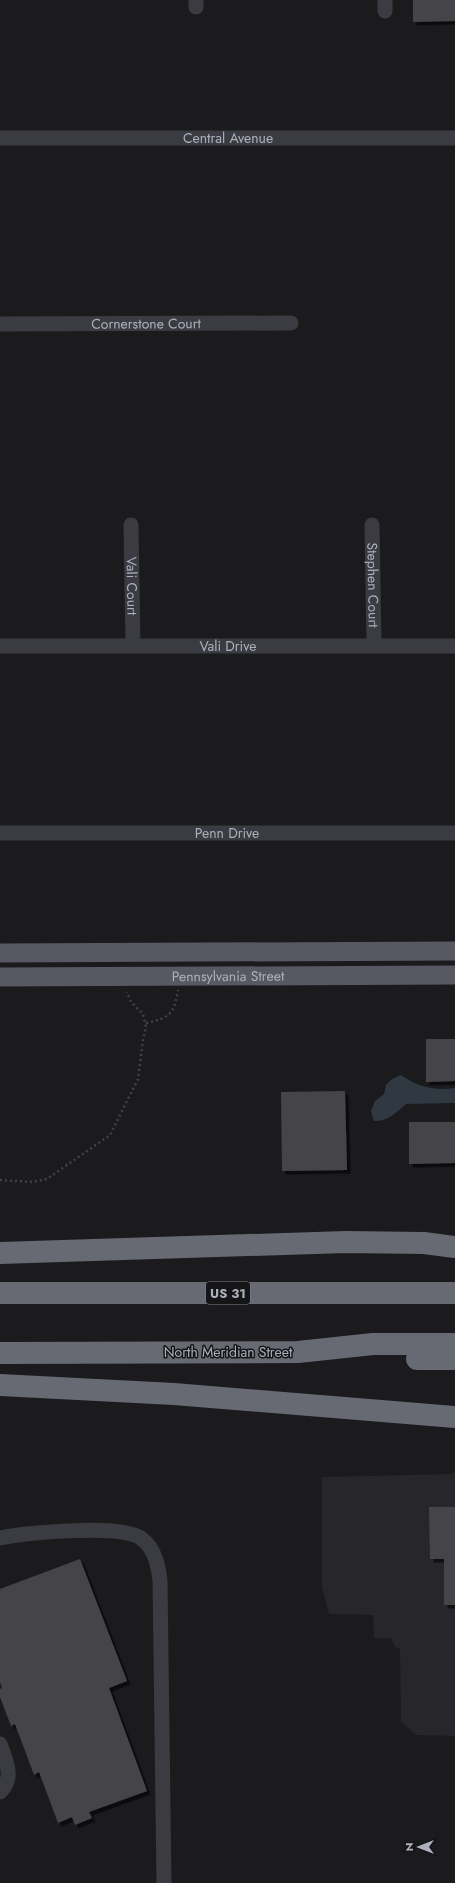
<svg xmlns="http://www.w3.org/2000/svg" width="455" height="1883" font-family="Jost,sans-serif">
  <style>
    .built { fill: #27262a }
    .water { fill: #303841 }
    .building { fill: #45454a; filter: url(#shadow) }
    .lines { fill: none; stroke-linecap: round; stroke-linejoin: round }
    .path { stroke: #414249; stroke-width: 2.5; stroke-dasharray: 2 3; stroke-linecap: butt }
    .minor { stroke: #3b3c42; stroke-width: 15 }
    .major { stroke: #575861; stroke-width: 19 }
    .highway { stroke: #676973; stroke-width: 22 }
    .labels { text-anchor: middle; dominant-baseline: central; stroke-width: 3; stroke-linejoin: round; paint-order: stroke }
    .shield { fill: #151518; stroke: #7f828b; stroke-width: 1 }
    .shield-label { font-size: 13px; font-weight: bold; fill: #adb0bc }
    .street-label { font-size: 14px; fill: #adb0bc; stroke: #151518 }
  </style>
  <defs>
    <filter id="shadow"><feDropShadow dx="3.5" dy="3.5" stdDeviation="0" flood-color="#0009"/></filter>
  </defs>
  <rect width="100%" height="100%" fill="#1b1a1d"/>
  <polygon class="built" points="455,1472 455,1736 416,1735 401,1722 400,1649 395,1647 391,1638 374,1638 373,1615 329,1614 322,1587 322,1477 451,1474"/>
  <path class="water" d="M 401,1075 C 418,1087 434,1091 455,1088 L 455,1103 L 406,1104 C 397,1112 387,1122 374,1121 L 371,1111 L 375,1101 L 384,1094 L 386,1085 L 392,1079 Z"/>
  <g class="building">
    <polygon points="413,0 455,0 455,21 413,22"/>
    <polygon points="426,1039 455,1039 455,1081 426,1082"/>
    <polygon points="345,1091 347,1170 282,1171 281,1092"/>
    <polygon points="409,1122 455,1122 455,1163 409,1164"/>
    <polygon points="429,1507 455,1507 455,1605 444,1605 444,1559 430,1559"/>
    <polygon points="80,1559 127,1681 109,1688 147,1791 89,1812 92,1818 75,1825 72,1817 58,1823 39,1772 34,1775 15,1724 11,1726 0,1697 0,1689 2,1688 0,1682 0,1589"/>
  </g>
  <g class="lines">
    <g class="path">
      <path d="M 146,1023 C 170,1018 174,1014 178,990"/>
      <polyline points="0,1180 32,1182 47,1179 110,1135 138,1079 143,1040 146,1027 143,1014 131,1002 127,992"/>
    </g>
    <g class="minor">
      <polyline points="196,0 196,7"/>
      <polyline points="385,11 385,0"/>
      <path id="s1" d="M 0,138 L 455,138"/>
      <path id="s2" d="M 0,324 L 291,323"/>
      <path id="s3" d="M 131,525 L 133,646"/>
      <path id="s4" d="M 372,525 L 374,645"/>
      <path id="s5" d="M 0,646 L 455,646"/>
      <path id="s6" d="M 0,833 L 455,833"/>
      <path d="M 0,1538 C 26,1533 123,1523 142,1539 C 155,1549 158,1565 160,1580 L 164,1883"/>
      <path d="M 0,1744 C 6,1761 15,1778 0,1792"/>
    </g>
    <g class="major">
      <polyline points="0,953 455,951"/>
      <path id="s7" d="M 0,977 L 455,975"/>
    </g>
    <g class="highway">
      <polyline points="0,1253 346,1242 424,1243 455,1247"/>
      <polyline points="0,1293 455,1293"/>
      <polyline points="0,1353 298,1352 373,1344 455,1344"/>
      <polyline points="417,1359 455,1359"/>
      <polyline points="0,1385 174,1394 455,1417"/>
    </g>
  </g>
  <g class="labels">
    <rect class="shield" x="206" y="1282" width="44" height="22" rx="3"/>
    <g class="shield-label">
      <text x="228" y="1293">US 31</text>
    </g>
    <g class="street-label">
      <text stroke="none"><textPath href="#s1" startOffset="228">Central Avenue</textPath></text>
      <text stroke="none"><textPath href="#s2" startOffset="146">Cornerstone Court</textPath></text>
      <text stroke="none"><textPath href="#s4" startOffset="60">Stephen Court</textPath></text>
      <text stroke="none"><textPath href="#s3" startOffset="61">Vali Court</textPath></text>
      <text stroke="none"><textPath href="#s5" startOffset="228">Vali Drive</textPath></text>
      <text stroke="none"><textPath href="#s6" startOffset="227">Penn Drive</textPath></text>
      <text stroke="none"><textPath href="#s7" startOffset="228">Pennsylvania Street</textPath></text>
      <text x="228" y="1352">North Meridian Street</text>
    </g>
  </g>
  <g transform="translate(419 1847) rotate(270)" stroke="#151518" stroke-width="3" paint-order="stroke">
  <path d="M0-3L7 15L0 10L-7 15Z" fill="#adb0bc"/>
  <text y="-6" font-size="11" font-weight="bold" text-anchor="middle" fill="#adb0bc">N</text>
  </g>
</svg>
